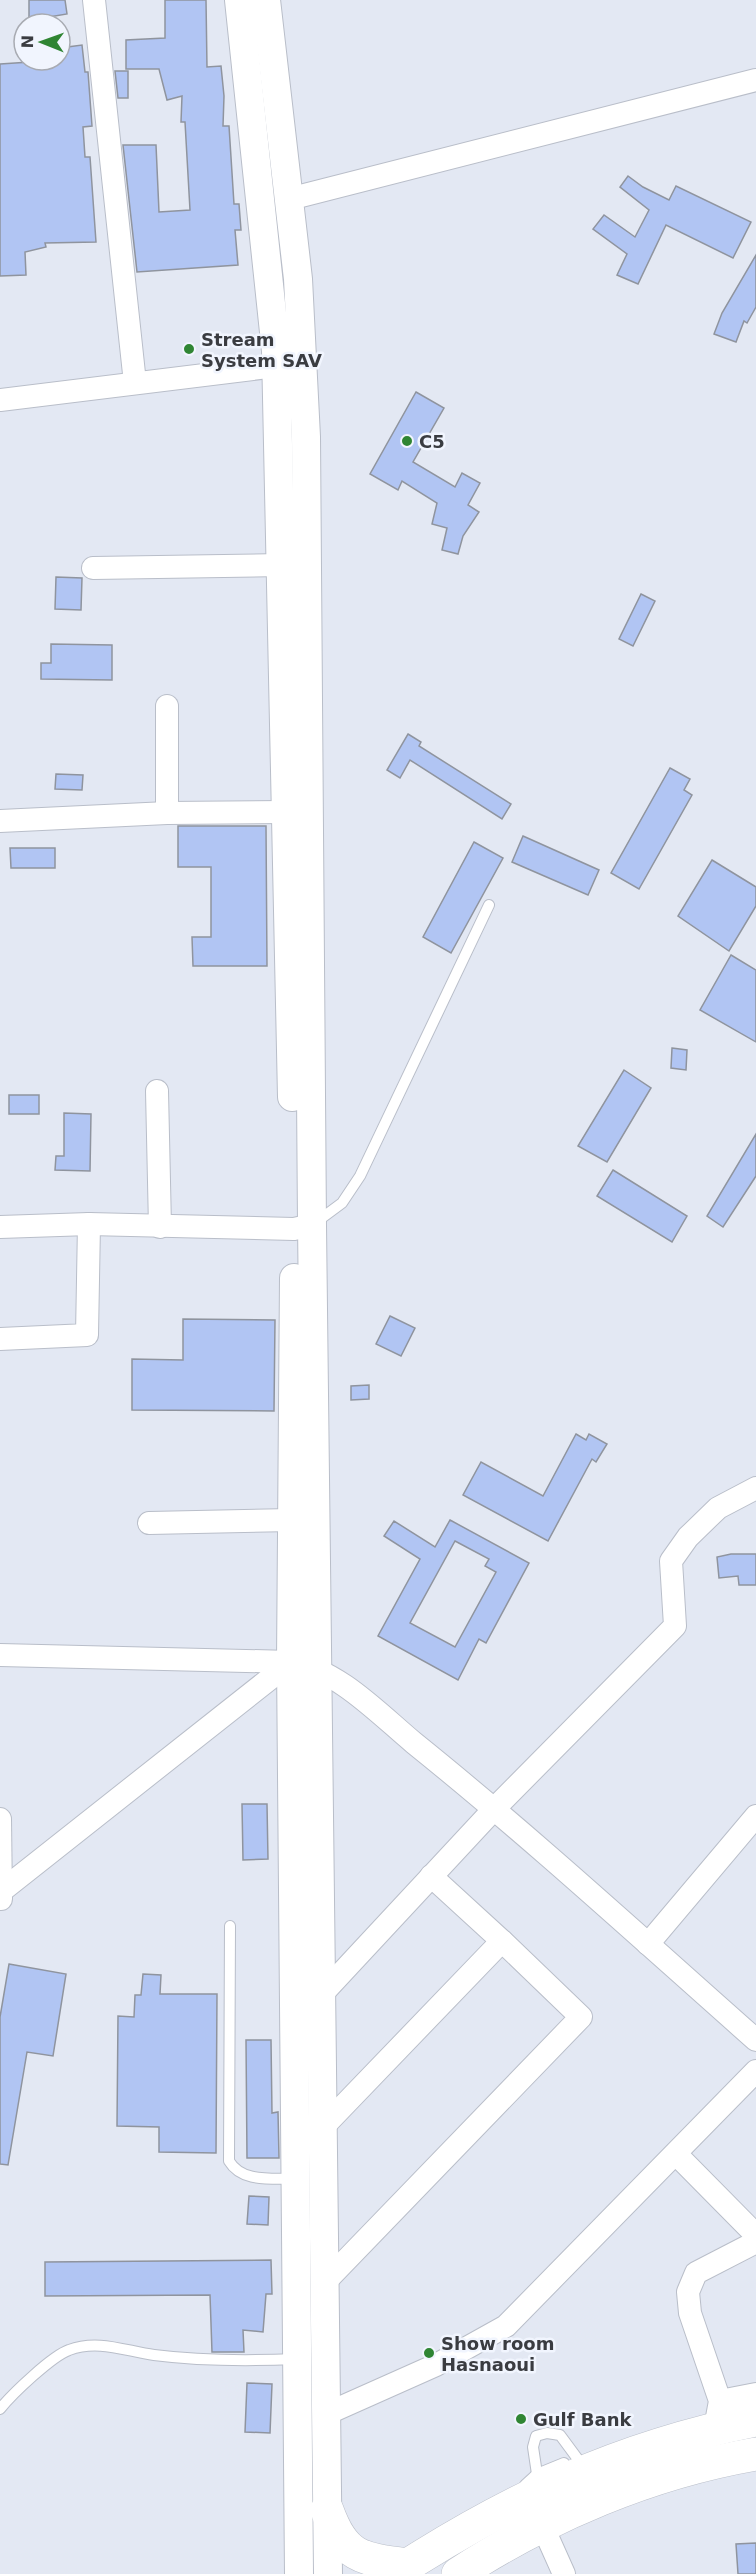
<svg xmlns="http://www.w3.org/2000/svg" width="756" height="2574" font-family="'DejaVu Sans',sans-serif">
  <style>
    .building { fill: #b1c5f3; stroke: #8f949e; stroke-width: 1.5; fill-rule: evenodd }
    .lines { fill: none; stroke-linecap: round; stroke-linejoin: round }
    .service-casing { stroke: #b9bec9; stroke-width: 12 }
    .minor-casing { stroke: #b9bec9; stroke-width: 24 }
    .tertiary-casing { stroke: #b9bec9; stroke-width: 30 }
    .primary-casing { stroke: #b9bec9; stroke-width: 34 }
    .service { stroke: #fff; stroke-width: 10 }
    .minor { stroke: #fff; stroke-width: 22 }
    .tertiary { stroke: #fff; stroke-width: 28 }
    .primary { stroke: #fff; stroke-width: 33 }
    .poi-dot { fill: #2f8533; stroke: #f1f5fe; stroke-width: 2 }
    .labels { text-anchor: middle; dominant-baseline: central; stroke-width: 5; stroke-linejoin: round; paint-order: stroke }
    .poi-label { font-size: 18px; font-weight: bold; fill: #3a3c41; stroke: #f1f5fe; text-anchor: start }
  </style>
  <rect width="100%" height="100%" fill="#e3e8f3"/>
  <g class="building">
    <polygon points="29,0 65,0 67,14 43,18 29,17"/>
    <polygon points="165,0 206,0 207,67 221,66 224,96 223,126 229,126 234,204 239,204 241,230 235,230 238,265 137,272 123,145 156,145 159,212 190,210 185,122 181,122 182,96 167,100 159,69 126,69 126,40 165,38"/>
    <polygon points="82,45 85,72 88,72 92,126 83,127 85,157 90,157 96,242 45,243 46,247 25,252 26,275 0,276 0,64 60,60 60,48"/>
    <polygon points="115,71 128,71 128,98 118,98"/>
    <polygon points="628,176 643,187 669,200 676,186 751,222 733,258 666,225 638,284 617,275 627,254 593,229 604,215 635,237 649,210 620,187"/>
    <polygon points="756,255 756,307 747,323 744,321 736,342 714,334 722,313"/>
    <polygon points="416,392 444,408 413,462 455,487 462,473 480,483 468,505 479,512 463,536 458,554 442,550 447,528 432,524 437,503 402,481 398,490 370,474"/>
    <polygon points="56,577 82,578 81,610 55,609"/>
    <polygon points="641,594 655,601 633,646 619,639"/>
    <polygon points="51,644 112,645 112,680 41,679 41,663 51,663"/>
    <polygon points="408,734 421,742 419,746 511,804 502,819 410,760 400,778 387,770"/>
    <polygon points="670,768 690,779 684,790 692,795 639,889 611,873"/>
    <polygon points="56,774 83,775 82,790 55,789"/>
    <polygon points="178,826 266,826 267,966 193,966 192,937 211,937 211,867 178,867"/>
    <polygon points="523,836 599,870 588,895 512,862"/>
    <polygon points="474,842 503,858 451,953 423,937"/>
    <polygon points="10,848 55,848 55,868 11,868"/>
    <polygon points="712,860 756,887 756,906 729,951 678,916"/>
    <polygon points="731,955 756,970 756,1042 700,1010"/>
    <polygon points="672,1048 687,1050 686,1070 671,1068"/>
    <polygon points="624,1070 651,1088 607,1162 578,1146"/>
    <rect x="9" y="1095" width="30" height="19"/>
    <polygon points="64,1113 91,1114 90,1171 55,1170 56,1156 64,1156"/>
    <polygon points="756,1134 756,1176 723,1227 707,1216"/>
    <polygon points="613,1170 687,1216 672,1242 597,1196"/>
    <polygon points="390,1316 415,1328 401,1356 376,1344"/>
    <polygon points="183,1319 275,1320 274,1411 132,1410 132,1359 183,1360"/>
    <polygon points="369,1385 369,1399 351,1400 351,1386"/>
    <polygon points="576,1434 586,1440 589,1434 607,1444 596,1462 592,1459 548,1541 463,1495 481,1462 543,1496"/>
    <path d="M 450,1520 L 529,1563 L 486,1643 L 479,1639 L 458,1680 L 378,1636 L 420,1559 L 384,1536 L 394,1521 L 435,1547 ZM 455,1541 L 489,1559 L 485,1566 L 496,1572 L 455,1647 L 410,1623 Z"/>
    <polygon points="731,1554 756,1554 756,1585 739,1585 738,1576 719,1578 717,1557"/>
    <polygon points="242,1804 267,1804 268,1859 243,1860"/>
    <polygon points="9,1964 66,1974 53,2056 27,2052 8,2165 0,2164 0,2017"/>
    <polygon points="143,1974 161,1975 160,1994 217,1994 216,2153 159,2152 159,2127 117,2126 118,2016 134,2017 135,1995 141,1995"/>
    <polygon points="246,2040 271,2040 272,2113 278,2112 279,2158 247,2158"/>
    <polygon points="249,2196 269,2197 268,2225 247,2224"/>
    <polygon points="271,2260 272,2294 266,2294 263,2332 243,2330 244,2352 212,2352 210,2295 45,2296 45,2262"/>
    <polygon points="247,2383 272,2384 270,2433 245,2432"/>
    <polygon points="756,2543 756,2574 738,2574 736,2544"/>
  </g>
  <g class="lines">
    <defs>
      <g id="service">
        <polyline points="315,1223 342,1203 360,1176 489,905"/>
        <path d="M 230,1926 L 229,2161 C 242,2183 272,2178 294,2179"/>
        <path d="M 0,2409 C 12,2394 52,2356 69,2350 C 98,2339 125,2351 154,2355 C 201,2361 249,2361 296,2359"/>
        <polyline points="537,2474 533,2447 536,2436 547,2433 560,2435 577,2458"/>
        <polyline points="525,2485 537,2474 564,2463"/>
      </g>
      <g id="minor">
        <polyline points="94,0 135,383"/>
        <polyline points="289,199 756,80"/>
        <polyline points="0,400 293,364"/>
        <polyline points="93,568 282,565"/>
        <polyline points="167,706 167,813"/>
        <polyline points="0,821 167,813 287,812"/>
        <polyline points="157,1091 160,1227"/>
        <polyline points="0,1227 89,1224 294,1229 312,1225"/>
        <polyline points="0,1339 87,1335 89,1224"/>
        <polyline points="149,1523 292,1520"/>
        <path d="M 0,1655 L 291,1662 C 338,1670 378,1713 414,1743 C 532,1838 643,1940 756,2040"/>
        <polyline points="0,1819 1,1899"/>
        <polyline points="431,1876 502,1941"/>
        <polyline points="0,1892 291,1662"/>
        <polyline points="648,1944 756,1816"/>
        <polyline points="322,1994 495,1808 675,1626 671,1561 688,1537 718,1508 756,1488"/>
        <polyline points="323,2127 502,1941 581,2017 324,2283"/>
        <polyline points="676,2154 756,2235"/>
        <polyline points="720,2401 756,2394"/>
        <polyline points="326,2414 436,2365 506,2326 756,2071"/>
        <polyline points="715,2428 720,2401 690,2313 688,2292 696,2273 756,2242"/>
        <polyline points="543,2527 564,2574"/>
      </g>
      <g id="tertiary">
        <polyline points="239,0 276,351 292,1097"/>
        <polyline points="266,0 298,279 306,437 312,1225 328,2574"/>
        <polyline points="294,1278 291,1662 299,2574"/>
      </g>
      <g id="primary">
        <path d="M 327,2510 C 344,2557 360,2559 408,2565"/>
        <path d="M 394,2574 C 509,2499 621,2447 756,2420"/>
        <path d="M 458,2574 C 547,2516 651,2472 756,2454"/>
      </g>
    </defs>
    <use href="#service" class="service-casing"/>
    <use href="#minor" class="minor-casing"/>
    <use href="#tertiary" class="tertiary-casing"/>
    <use href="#primary" class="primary-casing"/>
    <use href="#service" class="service"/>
    <use href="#minor" class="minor"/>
    <use href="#tertiary" class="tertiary"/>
    <use href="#primary" class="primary"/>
  </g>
  <g class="poi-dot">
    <circle cx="189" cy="349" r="6"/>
    <circle cx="407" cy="441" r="6"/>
    <circle cx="429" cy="2353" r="6"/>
    <circle cx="521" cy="2419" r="6"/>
  </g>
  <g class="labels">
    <g class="poi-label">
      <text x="201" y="339">Stream<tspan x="201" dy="21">System SAV</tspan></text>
      <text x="419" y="441">C5</text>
      <text x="441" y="2343">Show room<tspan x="441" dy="21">Hasnaoui</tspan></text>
      <text x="533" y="2419">Gulf Bank</text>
    </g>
  </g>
  <g transform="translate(42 42) rotate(271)"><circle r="28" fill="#f1f5fe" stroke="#a8abb2" stroke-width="1.5"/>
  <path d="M0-4.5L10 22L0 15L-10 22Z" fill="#2f8533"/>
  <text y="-9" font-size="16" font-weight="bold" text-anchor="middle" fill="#3a3c41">N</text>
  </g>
</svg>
